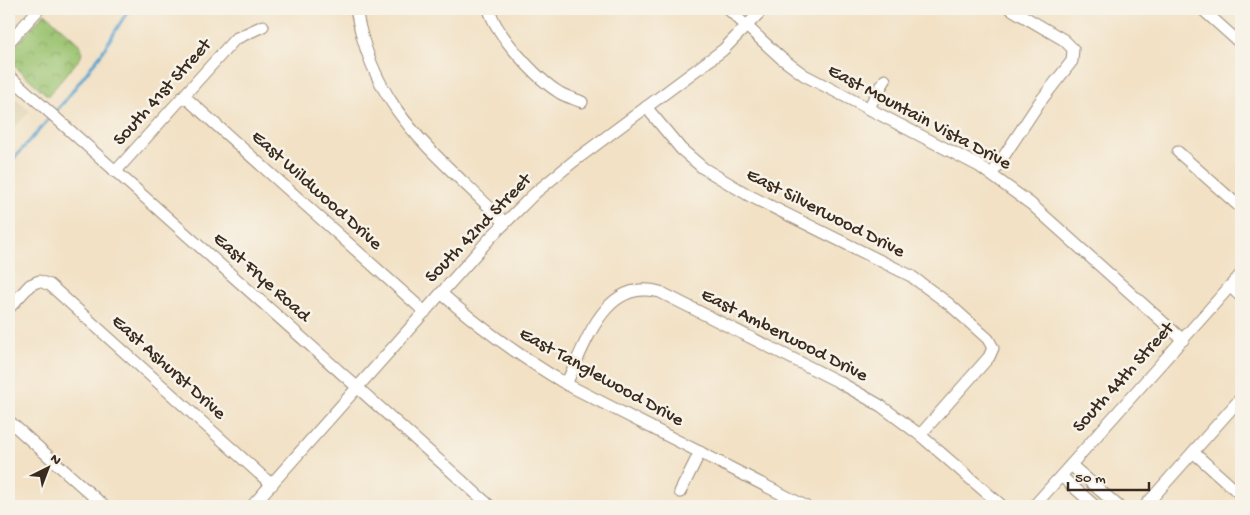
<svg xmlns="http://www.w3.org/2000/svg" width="1250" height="515" font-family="'Gochi Hand',sans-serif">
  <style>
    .built { fill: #e0d3b4 }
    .park { fill: url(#park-crowns); stroke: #6a7646 }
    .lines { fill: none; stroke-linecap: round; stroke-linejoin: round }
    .stream { stroke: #54a2ce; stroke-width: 3 }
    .minor-casing { stroke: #968672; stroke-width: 13 }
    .minor { stroke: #fff; stroke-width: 11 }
    .labels { text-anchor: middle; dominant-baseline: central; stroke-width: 5; stroke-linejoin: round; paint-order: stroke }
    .street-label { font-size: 19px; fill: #3b2a1e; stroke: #f7f3e8 }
  </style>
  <defs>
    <pattern id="park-crowns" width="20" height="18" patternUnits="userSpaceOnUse" patternTransform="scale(1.25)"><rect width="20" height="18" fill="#99c26e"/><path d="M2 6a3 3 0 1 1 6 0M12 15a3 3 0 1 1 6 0" fill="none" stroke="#7e9e5a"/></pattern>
  </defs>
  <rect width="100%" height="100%" fill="#f7f3e8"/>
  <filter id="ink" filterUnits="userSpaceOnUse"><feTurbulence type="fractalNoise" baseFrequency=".02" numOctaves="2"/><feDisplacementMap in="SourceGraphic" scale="10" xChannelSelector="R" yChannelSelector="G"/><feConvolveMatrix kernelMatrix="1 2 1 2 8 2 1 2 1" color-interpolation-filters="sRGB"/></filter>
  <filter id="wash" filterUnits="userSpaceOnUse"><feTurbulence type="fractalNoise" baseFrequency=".0096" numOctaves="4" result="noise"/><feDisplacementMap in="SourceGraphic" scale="20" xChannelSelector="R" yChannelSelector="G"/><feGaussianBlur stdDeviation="1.12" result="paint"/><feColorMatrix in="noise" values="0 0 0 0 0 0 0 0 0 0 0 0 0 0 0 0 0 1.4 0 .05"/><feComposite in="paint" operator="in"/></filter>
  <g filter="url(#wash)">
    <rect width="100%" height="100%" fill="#f2e1c5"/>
    <polygon class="built" points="9,92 30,111 9,134"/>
    <polygon class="park" points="45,13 80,45 82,50 81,57 48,96 9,61 9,53"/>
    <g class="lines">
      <polyline class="stream" points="9,164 64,102 101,54 129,9"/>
    </g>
  </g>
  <g filter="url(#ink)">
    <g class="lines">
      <defs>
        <g id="minor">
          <path d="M 356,9 C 374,114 436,152 505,223"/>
          <path d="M 489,9 C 496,35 537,79 560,93 C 567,97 575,99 582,102"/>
          <polyline points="728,9 781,58 804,75 979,166 1031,204 1183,340"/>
          <polyline points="1202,9 1241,44"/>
          <polyline points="9,42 39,9"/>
          <polyline points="9,76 490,506"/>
          <polyline points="184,96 425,312"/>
          <polyline points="646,107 681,149 703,168 750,196 911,276 949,304 988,339 993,348 989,357 920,435"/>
          <polyline points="868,109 885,80"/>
          <polyline points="1178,152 1241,208"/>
          <polyline points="115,172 235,39 263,26"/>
          <polyline points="992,174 1039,103 1072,61 1073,49 1064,40 1011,9"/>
          <polyline points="1230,286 1241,297"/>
          <path d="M 441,293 C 480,328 521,357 566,384 L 805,506"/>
          <polyline points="9,308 30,285 39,281 50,285 272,485"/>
          <path d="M 566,384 C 586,344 604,277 660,292 L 839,382 L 881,406 L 920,435 L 1002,506"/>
          <polyline points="9,421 104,506"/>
          <polyline points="1193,452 1241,495"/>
          <polyline points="1071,465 1118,506"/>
          <polyline points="1061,476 1095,506"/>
          <polyline points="680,492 700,452"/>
          <polyline points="252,506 491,237 535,193 574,161 723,50 763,9"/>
          <polyline points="1034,506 1241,274"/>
          <polyline points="1145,506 1241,398"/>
        </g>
      </defs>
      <use href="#minor" class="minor-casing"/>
      <use href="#minor" class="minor"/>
    </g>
  </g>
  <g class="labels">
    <g class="street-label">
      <text transform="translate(163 93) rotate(-48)">South 41st Street</text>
      <text transform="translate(919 118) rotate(28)">East Mountain Vista Drive</text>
      <text transform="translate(316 191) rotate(42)">East Wildwood Drive</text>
      <text transform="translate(825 214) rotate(27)">East Silverwood Drive</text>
      <text transform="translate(479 229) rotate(-46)">South 42nd Street</text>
      <text transform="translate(261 278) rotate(42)">East Frye Road</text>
      <text transform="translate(784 336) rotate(27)">East Amberwood Drive</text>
      <text transform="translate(168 368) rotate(42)">East Ashurst Drive</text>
      <text transform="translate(601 378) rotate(29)">East Tanglewood Drive</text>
      <text transform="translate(1124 378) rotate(-48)">South 44th Street</text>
    </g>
  </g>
  <rect width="1250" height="515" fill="none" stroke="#f7f3e8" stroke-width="30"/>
  <g transform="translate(48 468) rotate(42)" stroke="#f7f3e8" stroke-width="4" paint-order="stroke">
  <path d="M0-4L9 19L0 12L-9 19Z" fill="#3b2a1e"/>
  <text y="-8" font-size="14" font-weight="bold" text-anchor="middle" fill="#3b2a1e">N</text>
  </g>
  <path d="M1068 482v8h81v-8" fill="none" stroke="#3b2a1e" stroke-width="2.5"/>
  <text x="1075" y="482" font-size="15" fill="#3b2a1e" stroke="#f7f3e8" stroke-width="4" paint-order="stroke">50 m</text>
</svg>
